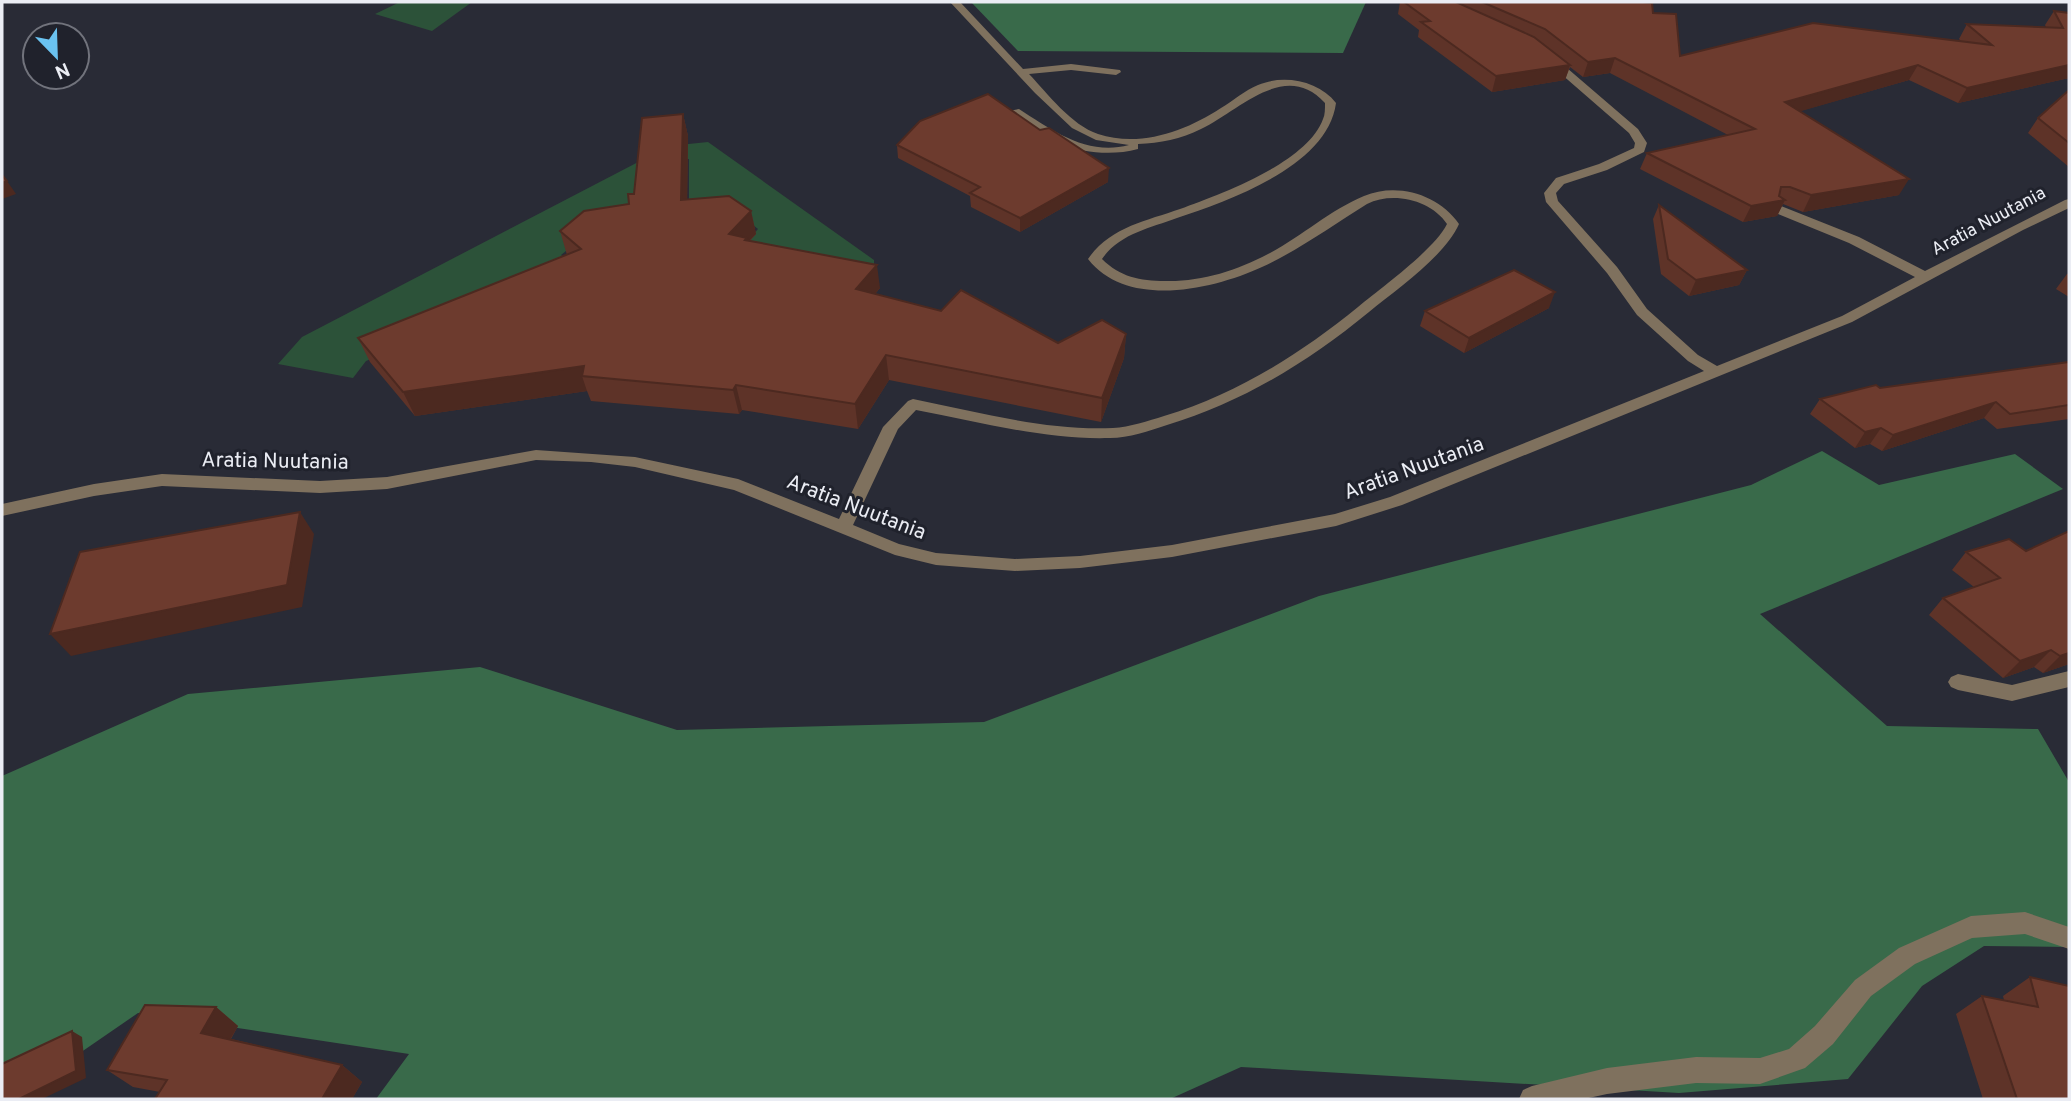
<svg xmlns="http://www.w3.org/2000/svg" width="2071" height="1101" font-family="Overpass,sans-serif">
  <style>
    .green { fill: #2c5239 }
    .forest { fill: #396a4a }
    .lines { fill: none; stroke-linecap: round; stroke-linejoin: round }
    .minor { fill: #7f715e; fill-rule: evenodd }
    .wall { fill: #5e3328 }
    .shaded-wall { fill: #4c2920 }
    .building { fill: #6d3b2e; stroke: #4c2920; stroke-width: 2 }
    .labels { text-anchor: middle; dominant-baseline: central; stroke-width: 6; stroke-linejoin: round; paint-order: stroke }
    .far-street-label { font-size: 18px; fill: #ebedf4; stroke: #20222c }
    .street-label { font-size: 21px; fill: #ebedf4; stroke: #20222c }
  </style>
  <rect width="100%" height="100%" fill="#292b36"/>
  <g class="green">
    <polygon points="400,2 472,2 432,31 375,14"/>
    <polygon points="708,142 874,260 874,265 737,253 758,229 738,213 689,212 689,159 644,164 640,211 593,229 561,255 581,273 366,361 353,378 278,364 302,337 669,146"/>
  </g>
  <g class="forest">
    <polygon points="971,2 1366,2 1343,53 1018,51"/>
    <polygon points="1822,451 1879,485 2015,454 2063,489 1760,614 1887,726 2038,729 2069,782 2069,947 1984,946 1922,986 1848,1079 1679,1093 1241,1067 1170,1099 376,1099 409,1054 138,1013 13,1099 2,1099 2,776 188,694 480,667 677,730 984,722 1319,596 1751,485"/>
  </g>
  <g class="lines">
    <g class="minor">
      <path d="M 950,2 L 960,2 L 1023,69 L 1071,64 L 1120,70 L 1121,72 L 1116,75 L 1071,70 L 1029,74 C 1048,94 1071,125 1098,134 C 1140,148 1186,131 1221,108 C 1233,101 1245,90 1258,85 C 1284,74 1319,81 1336,103 C 1328,166 1230,200 1177,218 C 1150,228 1119,234 1102,259 C 1120,277 1140,281 1165,281 C 1200,282 1236,271 1268,254 C 1301,237 1330,210 1364,196 C 1398,182 1439,195 1459,224 C 1445,256 1397,289 1369,312 C 1308,362 1243,402 1167,425 C 1149,431 1129,438 1110,438 C 1045,440 980,422 916,410 L 898,429 L 853,525 L 899,544 L 936,553 L 1015,559 L 1080,556 L 1172,545 L 1335,514 L 1390,497 L 1704,371 L 1688,361 L 1637,315 L 1607,273 L 1546,202 L 1544,193 L 1556,178 L 1599,164 L 1634,148 L 1635,143 L 1629,133 L 1545,60 L 1545,56 L 1553,56 L 1638,129 L 1647,143 L 1644,152 L 1607,170 L 1564,184 L 1556,193 L 1558,201 L 1617,267 L 1647,309 L 1698,355 L 1717,366 L 1842,316 L 1915,277 L 1849,243 L 1773,212 L 1773,206 L 1781,206 L 1859,237 L 1925,271 L 2065,200 L 2069,199 L 2069,208 L 2023,230 L 1852,322 L 1402,505 L 1336,526 L 1172,557 L 1080,568 L 1015,571 L 936,565 L 895,555 L 734,490 L 635,467 L 591,462 L 536,460 L 387,489 L 320,493 L 162,486 L 94,496 L 2,516 L 2,504 L 94,484 L 162,474 L 320,481 L 387,477 L 536,450 L 635,457 L 738,479 L 839,519 L 883,427 L 908,401 L 913,399 C 978,412 1046,431 1113,428 C 1130,427 1148,421 1164,416 C 1237,394 1300,354 1358,307 C 1382,287 1434,250 1447,224 C 1431,200 1393,191 1367,204 C 1333,225 1299,250 1262,267 C 1212,290 1127,309 1088,259 C 1110,227 1146,221 1180,209 C 1221,194 1307,163 1323,119 C 1325,115 1325,109 1325,103 C 1285,59 1239,111 1201,129 C 1181,139 1160,143 1138,144 L 1138,149 C 1093,161 1043,144 1009,111 L 1019,109 C 1053,131 1087,156 1129,145 L 1096,140 L 1072,128 L 1035,93 Z"/>
      <polygon points="2069,671 2069,687 2012,701 1958,690 1951,687 1948,682 1951,677 1958,674 2012,685"/>
      <polygon points="2025,912 2069,927 2069,949 2025,934 1972,938 1915,964 1871,996 1833,1044 1805,1068 1760,1084 1696,1083 1607,1094 1584,1099 1519,1099 1523,1090 1532,1086 1607,1068 1696,1057 1760,1058 1789,1049 1815,1026 1855,980 1899,948 1971,916"/>
    </g>
  </g>
  <g class="wall">
    <polygon points="1400,2 1643,2 1653,13 1680,56 1961,41 1959,39 1967,24 2046,27 2045,25 2054,11 2069,13 2069,78 1958,103 1909,80 1800,111 1899,195 1803,212 1783,204 1777,216 1743,222 1640,169 1647,153 1728,135 1610,73 1583,77 1570,67 1565,80 1492,92 1418,37 1419,30 1398,14"/>
    <polygon points="2069,90 2069,167 2028,133 2038,118"/>
    <polygon points="683,114 688,136 687,199 751,211 756,234 750,241 880,288 875,294 1058,343 1126,334 1124,358 1101,422 889,380 858,429 742,410 739,414 591,401 587,391 415,416 370,362 358,338 567,255 560,231 629,204"/>
    <polygon points="897,145 1108,182 1020,232 971,207 970,196 898,158"/>
    <polygon points="1659,205 1747,270 1739,285 1689,296 1661,274 1653,219"/>
    <polygon points="2069,273 2069,297 2056,289 2067,274"/>
    <polygon points="1549,308 1464,353 1420,326 1425,311"/>
    <polygon points="2069,362 2069,419 1997,429 1984,418 1882,451 1870,444 1855,448 1810,414 1820,399 1880,388"/>
    <polygon points="2009,539 2069,664 2043,673 2034,667 2003,678 1929,615 1943,598 1974,587 1952,570 1966,552"/>
    <polygon points="2030,977 2069,1099 1983,1099 1956,1014 1982,996 2004,1000 2003,996"/>
    <polygon points="216,1007 238,1026 231,1039 342,1065 362,1082 352,1099 155,1099 160,1092 133,1087 107,1070"/>
  </g>
  <g class="shaded-wall">
    <polygon points="1615,58 1610,73 1583,77 1588,62"/>
    <polygon points="1570,65 1565,80 1492,92 1496,76"/>
    <polygon points="1918,65 1909,80 1777,118 1785,102"/>
    <polygon points="2069,65 2069,78 1958,103 1967,88"/>
    <polygon points="683,114 688,136 687,223 681,200"/>
    <polygon points="1109,168 1108,182 1020,232 1020,218"/>
    <polygon points="1909,179 1899,195 1803,212 1811,195"/>
    <polygon points="7,181 16,194 2,199 2,183"/>
    <polygon points="1785,200 1777,216 1743,222 1751,206"/>
    <polygon points="751,211 756,234 748,242 729,234"/>
    <polygon points="877,265 880,288 859,313 856,289"/>
    <polygon points="1747,270 1739,285 1689,296 1696,280"/>
    <polygon points="1555,292 1549,308 1464,353 1469,338"/>
    <polygon points="1126,334 1124,358 1101,422 1102,398"/>
    <polygon points="886,355 889,380 858,429 855,404"/>
    <polygon points="584,366 582,376 587,391 415,416 403,392"/>
    <polygon points="736,385 742,410 739,414 733,390"/>
    <polygon points="1996,402 1984,418 1882,451 1893,435"/>
    <polygon points="1881,428 1870,444 1855,448 1865,432"/>
    <polygon points="300,512 314,534 302,607 71,656 50,634"/>
    <polygon points="2051,650 2034,667 2003,678 2020,661"/>
    <polygon points="2069,653 2069,664 2043,673 2060,656"/>
    <polygon points="216,1007 238,1026 224,1050 201,1033"/>
    <polygon points="72,1031 82,1037 86,1078 42,1099 19,1099"/>
    <polygon points="342,1065 362,1082 352,1099 322,1099"/>
  </g>
  <g class="building">
    <polygon points="1404,2 1456,2 1534,37 1570,65 1496,76 1421,22 1430,21"/>
    <polygon points="1482,2 1643,2 1652,3 1653,13 1676,14 1680,56 1813,23 1992,45 1967,24 2063,28 2054,11 2069,13 2069,65 1967,88 1918,65 1785,102 1909,179 1811,195 1790,187 1781,187 1779,196 1785,200 1751,206 1647,153 1755,129 1615,58 1588,62 1545,29"/>
    <polygon points="2069,90 2069,143 2038,118"/>
    <polygon points="988,94 1040,130 1049,128 1109,168 1020,218 970,193 980,187 897,145 920,121"/>
    <polygon points="683,114 681,200 729,196 751,211 729,234 747,238 745,240 877,265 856,289 941,311 961,290 1058,343 1102,320 1126,334 1102,398 886,355 855,404 736,385 733,390 582,376 584,366 403,392 358,338 581,249 560,231 584,211 629,204 628,194 634,194 642,118"/>
    <polygon points="2,175 7,181 2,183"/>
    <polygon points="1659,205 1747,270 1696,280 1668,259"/>
    <polygon points="1514,270 1555,292 1469,338 1425,311"/>
    <polygon points="2069,362 2069,405 2010,414 1996,402 1893,435 1881,428 1865,432 1820,399 1876,385 1880,388"/>
    <polygon points="300,512 287,585 50,634 80,552"/>
    <polygon points="2069,531 2069,653 2060,656 2051,650 2020,661 1943,598 2000,578 1966,552 2009,539 2026,551"/>
    <polygon points="2030,977 2069,986 2069,1099 2017,1099 1982,996 2038,1007"/>
    <polygon points="145,1005 216,1007 201,1033 342,1065 322,1099 155,1099 167,1080 107,1070"/>
    <polygon points="72,1031 76,1071 19,1099 2,1099 2,1064"/>
  </g>
  <g class="labels">
    <g class="far-street-label">
      <text transform="translate(1989 222) rotate(-28)">Aratia Nuutania</text>
    </g>
    <g class="street-label">
      <text transform="translate(275 462) rotate(1)">Aratia Nuutania</text>
      <text transform="translate(1414 469) rotate(-20)">Aratia Nuutania</text>
      <text transform="translate(856 508) rotate(21)">Aratia Nuutania</text>
    </g>
  </g>
  <rect width="2071" height="1101" fill="none" stroke="#ebedf4" stroke-width="7"/>
  <g transform="translate(56 56) rotate(157)"><circle r="33" fill="#20222c" stroke="#71737c" stroke-width="2"/>
  <path d="M0-5L12 26L0 18L-12 26Z" fill="#6ac3f1"/>
  <text y="-10" font-size="19" font-weight="bold" text-anchor="middle" fill="#ebedf4">N</text>
  </g>
</svg>
